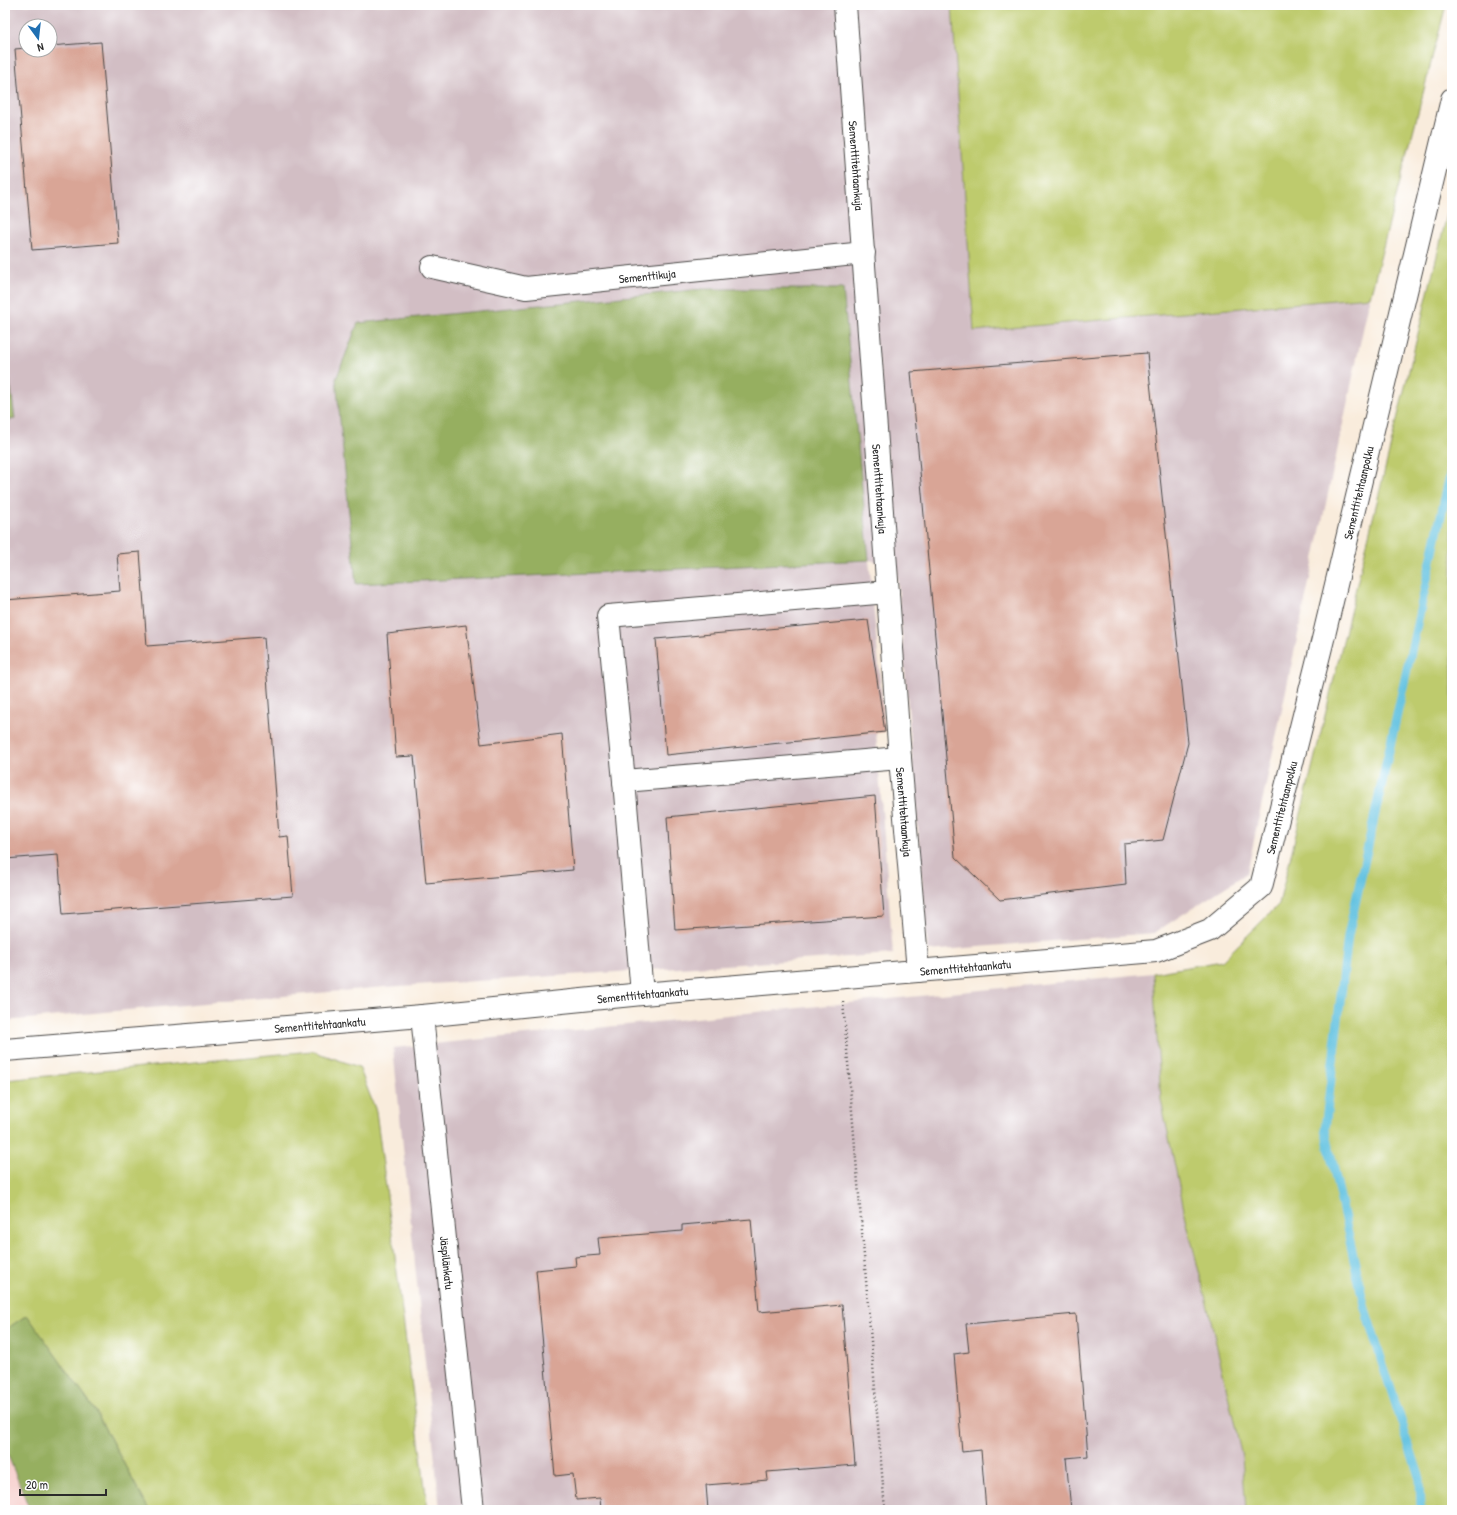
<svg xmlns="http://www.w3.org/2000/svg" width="1457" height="1515" font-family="'Patrick Hand',sans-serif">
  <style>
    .built { fill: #f7d0ce }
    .industrial { fill: #d2bec4; fill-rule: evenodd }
    .green { fill: #becb6d; stroke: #747b4c }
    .forest { fill: #96af60; stroke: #606d46 }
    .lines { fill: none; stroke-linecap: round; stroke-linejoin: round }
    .stream { stroke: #63c2e1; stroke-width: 9 }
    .building { fill: #d9a596 }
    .minor-casing { stroke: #4a4846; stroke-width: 24 }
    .path { stroke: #4a4846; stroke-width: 2.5; stroke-dasharray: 1 3; stroke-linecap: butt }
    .minor { stroke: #fff; stroke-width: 22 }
    .labels { text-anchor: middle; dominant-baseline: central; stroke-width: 4; stroke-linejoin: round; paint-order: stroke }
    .street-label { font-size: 12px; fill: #2b2b2b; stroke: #fff }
  </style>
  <rect width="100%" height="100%" fill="#fff"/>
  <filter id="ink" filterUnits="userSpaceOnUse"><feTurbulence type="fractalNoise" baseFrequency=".025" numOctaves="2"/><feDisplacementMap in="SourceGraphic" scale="8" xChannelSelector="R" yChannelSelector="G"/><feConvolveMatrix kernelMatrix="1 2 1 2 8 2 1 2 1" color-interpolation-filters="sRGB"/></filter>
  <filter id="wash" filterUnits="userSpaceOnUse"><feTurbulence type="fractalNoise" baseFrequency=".012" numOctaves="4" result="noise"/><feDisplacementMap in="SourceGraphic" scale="16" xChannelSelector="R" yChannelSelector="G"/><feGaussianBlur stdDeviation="0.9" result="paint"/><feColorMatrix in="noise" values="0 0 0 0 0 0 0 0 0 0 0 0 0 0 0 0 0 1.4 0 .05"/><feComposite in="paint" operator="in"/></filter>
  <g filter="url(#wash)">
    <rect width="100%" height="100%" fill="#f9ecdc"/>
    <polygon class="built" points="5,1448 30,1510 5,1510"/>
    <g class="industrial">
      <path d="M 5,5 L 952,5 L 974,331 L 1370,297 L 1247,873 L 1154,933 L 928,951 L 879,352 L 886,564 L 869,560 L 885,732 L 868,628 L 893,954 L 385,987 L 5,1021 L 5,421 L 15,419 L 5,347 ZM 26,26 L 50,26 L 50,50 L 26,50 Z"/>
      <polygon points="1153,973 1161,1100 1187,1223 1208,1308 1242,1456 1246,1510 440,1510 393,1048"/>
    </g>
    <g class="green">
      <polygon points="952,5 1446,5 1370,297 974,331"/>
      <polygon points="1452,194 1452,1510 1246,1510 1242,1456 1208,1308 1187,1223 1161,1100 1153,973 1222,961 1279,904"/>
      <polygon points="312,1051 359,1067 376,1111 428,1510 149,1510 96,1412 27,1315 5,1330 5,1080"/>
    </g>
    <g class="forest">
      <polygon points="703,289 843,289 869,560 356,584 336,379 358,323"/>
      <polygon points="5,347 15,419 5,421"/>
      <polygon points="27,1315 96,1412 149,1510 30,1510 5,1448 5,1330"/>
    </g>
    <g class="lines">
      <polyline class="stream" points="1421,1510 1420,1479 1365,1309 1325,1129 1348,936 1452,466"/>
    </g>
    <g id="blocks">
      <g class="building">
        <polygon points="101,42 118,243 32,250 15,49 26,48 26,50 50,50 50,46"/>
        <polygon points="1147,353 1188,743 1163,840 1124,844 1126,885 1000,900 955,857 911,372"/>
        <polygon points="140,552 147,646 264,637 279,837 288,836 293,896 63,914 58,855 5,859 5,600 120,591 117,554"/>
        <polygon points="868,620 885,732 666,755 656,639"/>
        <polygon points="466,625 481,744 562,734 573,870 426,883 414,756 396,757 387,634"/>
        <polygon points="875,796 884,916 675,930 667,817"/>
        <polygon points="751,1219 759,1312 842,1305 855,1465 767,1472 768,1480 706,1485 708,1510 601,1510 600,1498 576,1500 573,1474 555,1476 536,1270 576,1266 575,1257 600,1255 598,1238 682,1231 682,1225"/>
        <polygon points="1076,1314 1088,1456 1066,1458 1071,1510 986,1510 981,1450 962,1452 954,1354 969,1352 966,1324"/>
      </g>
    </g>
  </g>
  <g filter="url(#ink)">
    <use href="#blocks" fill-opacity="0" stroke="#4a4846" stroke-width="1"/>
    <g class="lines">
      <defs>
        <g id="minor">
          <path id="s1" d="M 845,5 L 900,758 L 918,971"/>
          <path id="s2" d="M 432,267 L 526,288 L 864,253"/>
          <polyline points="624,781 608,616 888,592"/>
          <polyline points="642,994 624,781 900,758"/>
          <path id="s3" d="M 422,1016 L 473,1510"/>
          <path id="s4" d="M 5,1050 L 422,1016 L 642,994 L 1156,951 L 1210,930 L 1261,887 L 1324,635 L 1452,99"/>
        </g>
      </defs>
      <use href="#minor" class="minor-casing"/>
      <polyline class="path" points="843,1002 885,1510"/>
      <use href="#minor" class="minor"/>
    </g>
  </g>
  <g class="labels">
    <g class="street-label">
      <text stroke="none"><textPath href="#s1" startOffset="161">Sementtitehtaankuja</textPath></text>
      <text stroke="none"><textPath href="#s2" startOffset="218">Sementtikuja</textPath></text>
      <text stroke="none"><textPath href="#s1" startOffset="485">Sementtitehtaankuja</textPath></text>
      <text stroke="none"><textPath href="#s4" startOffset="1686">Sementtitehtaanpolku</textPath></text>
      <text stroke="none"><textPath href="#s4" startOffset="1362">Sementtitehtaanpolku</textPath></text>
      <text stroke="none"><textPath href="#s1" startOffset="809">Sementtitehtaankuja</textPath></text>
      <text stroke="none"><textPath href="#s4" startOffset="964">Sementtitehtaankatu</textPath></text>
      <text stroke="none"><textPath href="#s4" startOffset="640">Sementtitehtaankatu</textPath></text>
      <text stroke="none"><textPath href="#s4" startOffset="316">Sementtitehtaankatu</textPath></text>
      <text stroke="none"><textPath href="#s3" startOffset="248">Jäspilänkatu</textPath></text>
    </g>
  </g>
  <rect width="1457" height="1515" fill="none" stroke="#fff" stroke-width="20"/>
  <g transform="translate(38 38) rotate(165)"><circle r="19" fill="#ffffff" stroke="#aaaaaa"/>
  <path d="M0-3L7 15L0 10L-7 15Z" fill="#1f6fb2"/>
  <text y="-6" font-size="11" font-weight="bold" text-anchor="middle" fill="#2b2b2b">N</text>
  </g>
  <path d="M20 1489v6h86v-6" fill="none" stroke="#2b2b2b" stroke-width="2"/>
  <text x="26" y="1489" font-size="12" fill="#2b2b2b" stroke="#ffffff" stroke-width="3" paint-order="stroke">20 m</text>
</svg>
